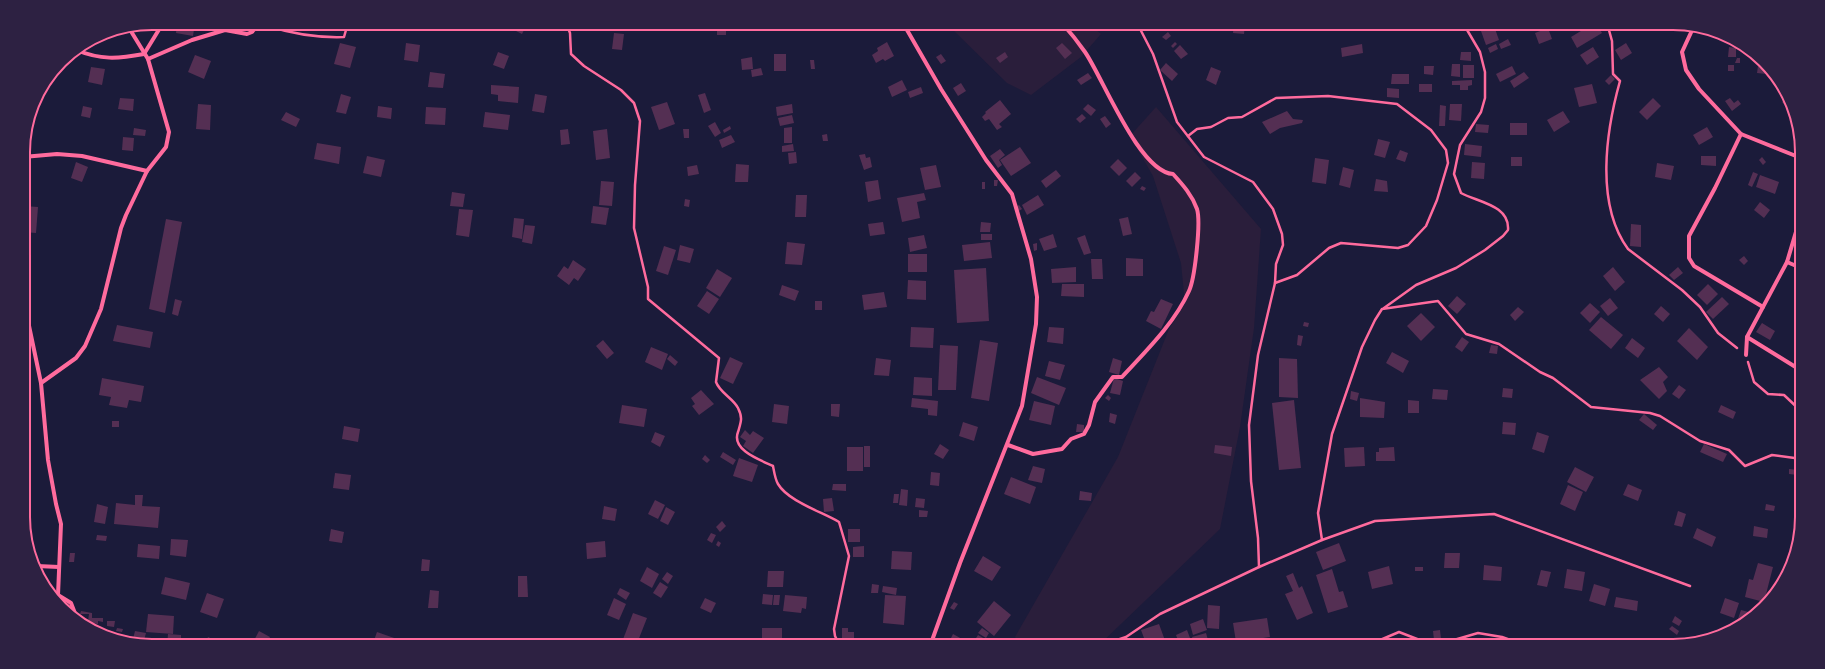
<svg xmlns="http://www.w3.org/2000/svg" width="1825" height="669" font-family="Figtree,sans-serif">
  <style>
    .green { fill: #2a1e3b }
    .building { fill: #542f53 }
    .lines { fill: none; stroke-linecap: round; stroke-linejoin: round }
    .path { stroke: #ff6b9d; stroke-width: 2.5 }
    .minor { stroke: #ff6b9d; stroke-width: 4 }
    .rim { fill: none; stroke: #ff6b9d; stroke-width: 2 }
  </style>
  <rect width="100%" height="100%" fill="#1b1b3a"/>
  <g class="green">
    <polygon points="934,23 1089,23 1101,34 1081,57 1031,95 1007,83 949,26"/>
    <polygon points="1156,107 1261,229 1254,328 1240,427 1220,529 1098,646 1020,646 1015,637 1118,457 1169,329 1185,304 1181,263 1153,176 1130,136"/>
  </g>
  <g class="building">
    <polygon points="177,23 195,23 193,36 176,33"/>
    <polygon points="511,23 524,23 527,24 522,34 508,27"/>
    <rect x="685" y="23" width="12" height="7"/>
    <polygon points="1032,23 1042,23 1036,28"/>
    <polygon points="1234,23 1245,24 1244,34 1233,33"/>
    <polygon points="1594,23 1596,23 1602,33 1577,48 1571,37"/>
    <polygon points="1494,26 1499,40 1486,45 1481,31"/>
    <rect x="717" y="28" width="9" height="7"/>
    <polygon points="1548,28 1552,39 1539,44 1535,33"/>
    <polygon points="1168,32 1171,36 1166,40 1162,37"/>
    <polygon points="614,33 624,34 622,50 612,49"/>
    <polygon points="1508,39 1511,45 1501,49 1499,44"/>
    <polygon points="887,42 894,56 885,61 883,59 876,63 872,55 878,51 877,48"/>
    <polygon points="1175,42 1177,44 1173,48 1171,46"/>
    <polygon points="340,43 356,47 350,68 334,64"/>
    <polygon points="406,43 420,45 418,62 404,60"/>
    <polygon points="1062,43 1072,53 1065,59 1056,48"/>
    <polygon points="1626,43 1632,53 1621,60 1615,50"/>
    <polygon points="1362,44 1363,53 1342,57 1341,48"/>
    <polygon points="1496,44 1498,49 1490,53 1488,48"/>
    <polygon points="1180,45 1188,54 1181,59 1174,51"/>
    <polygon points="1593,47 1599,57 1587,65 1580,55"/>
    <polygon points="1729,47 1736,48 1736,57 1728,57"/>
    <polygon points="498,52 509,56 504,69 493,65"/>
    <polygon points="1005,52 1008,57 1000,63 996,58"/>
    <polygon points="1461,52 1471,52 1471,61 1460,60"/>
    <rect x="774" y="54" width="12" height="17"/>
    <polygon points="941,54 946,61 941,64 936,57"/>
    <polygon points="195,55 211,61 204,79 188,72"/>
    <polygon points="752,57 753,69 742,70 741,59"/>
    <polygon points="1737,58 1740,58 1740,63 1735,63"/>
    <polygon points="1759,59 1770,67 1775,75 1757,73"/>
    <polygon points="810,60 814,60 815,69 811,69"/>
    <polygon points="1166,63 1178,74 1172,81 1160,70"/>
    <polygon points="1452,64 1460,64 1460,77 1451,76"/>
    <rect x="1463" y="65" width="11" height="13"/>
    <rect x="1728" y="65" width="6" height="6"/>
    <polygon points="1424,66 1434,66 1433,75 1424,74"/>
    <polygon points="1512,66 1516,74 1500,82 1496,74"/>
    <polygon points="91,67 105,69 102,85 88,82"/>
    <polygon points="1211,67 1221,71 1216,85 1206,80"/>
    <polygon points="761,68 763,75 752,77 751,70"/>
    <polygon points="430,72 445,74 443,88 428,87"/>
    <polygon points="1524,72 1529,78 1514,88 1510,81"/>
    <polygon points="1088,73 1092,78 1081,85 1077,80"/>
    <polygon points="1392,74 1409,74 1409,84 1391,84"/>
    <polygon points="1611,75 1615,79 1609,85 1605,81"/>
    <polygon points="902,80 907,90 892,97 888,87"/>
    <polygon points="1472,80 1472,85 1468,86 1468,90 1460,90 1460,85 1452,85 1452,81"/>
    <polygon points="961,83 966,91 958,96 953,88"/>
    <rect x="1419" y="84" width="13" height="8"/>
    <polygon points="1592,84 1597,103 1579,107 1574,88"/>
    <polygon points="491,85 519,87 518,103 498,101 498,95 491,94"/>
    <polygon points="921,87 923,93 910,98 908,92"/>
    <polygon points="1387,88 1399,89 1399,98 1387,97"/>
    <polygon points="705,93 711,110 704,113 698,95"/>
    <polygon points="341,94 351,97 346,114 336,112"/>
    <polygon points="535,94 547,96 544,113 532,111"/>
    <polygon points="120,98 134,99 133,111 118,109"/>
    <polygon points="1653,98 1661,106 1647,120 1639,112"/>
    <polygon points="1730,98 1734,103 1738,100 1741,104 1732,111 1725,101"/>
    <polygon points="1786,99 1788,101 1784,104 1782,102"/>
    <polygon points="1000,100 1011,114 999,124 1002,127 997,130 989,119 985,121 982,117 986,113 985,112"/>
    <polygon points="667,102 675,124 659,130 651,107"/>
    <polygon points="198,104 211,105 210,130 196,129"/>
    <polygon points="792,104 793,113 777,116 776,107"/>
    <polygon points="1088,104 1096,110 1091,116 1083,109"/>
    <polygon points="1450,104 1462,104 1461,121 1449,120"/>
    <polygon points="1440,105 1446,106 1445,126 1439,126"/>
    <polygon points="83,106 92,108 90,118 81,116"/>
    <polygon points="378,106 392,108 391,119 377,117"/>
    <polygon points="426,107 446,108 445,125 425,124"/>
    <polygon points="1287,111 1293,119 1303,120 1302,123 1280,128 1270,134 1262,122"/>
    <polygon points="1563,111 1570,122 1554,132 1547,120"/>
    <polygon points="286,112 300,119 296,127 281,120"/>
    <polygon points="485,112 510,115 508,130 483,127"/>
    <polygon points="1082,114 1086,118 1080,123 1076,119"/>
    <polygon points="792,115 794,123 780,126 778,118"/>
    <polygon points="1105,116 1111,124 1106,128 1100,119"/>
    <polygon points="715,122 721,133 715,137 708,126"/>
    <rect x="1510" y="123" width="17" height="12"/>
    <polygon points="1476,124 1489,125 1488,133 1475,132"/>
    <polygon points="730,126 731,129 724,133 723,130"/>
    <polygon points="792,127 792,143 784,143 784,128"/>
    <polygon points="1707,127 1713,137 1699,145 1693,135"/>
    <polygon points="134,128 146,130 145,136 133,135"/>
    <polygon points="568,129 570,144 561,145 560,130"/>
    <polygon points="607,129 610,158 596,160 593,131"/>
    <polygon points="683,129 689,129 689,138 684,138"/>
    <polygon points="827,134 828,141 823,141 822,135"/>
    <polygon points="731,135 735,142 722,148 719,140"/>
    <polygon points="123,137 134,138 133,151 122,150"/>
    <polygon points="1378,139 1390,142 1385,158 1374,155"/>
    <polygon points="317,143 341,147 339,164 314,159"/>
    <polygon points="793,144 794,151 782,152 782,146"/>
    <polygon points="1465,144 1482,146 1481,157 1464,155"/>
    <polygon points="1020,147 1031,163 1011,176 1000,160"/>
    <polygon points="1000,149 1005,155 999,160 1002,165 998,168 990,156"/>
    <polygon points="1400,150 1408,153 1405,162 1396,159"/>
    <polygon points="796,152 797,163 789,164 788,153"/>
    <polygon points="865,154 866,158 870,157 872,167 864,170 859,155"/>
    <polygon points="367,156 385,160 381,177 363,173"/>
    <polygon points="1701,156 1716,156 1716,166 1701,165"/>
    <rect x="1511" y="157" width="11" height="9"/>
    <polygon points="1762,157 1766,162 1763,165 1759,160"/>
    <polygon points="1315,158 1329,160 1326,184 1312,182"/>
    <polygon points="1118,159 1127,168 1119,176 1110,167"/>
    <polygon points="76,162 88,167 82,182 71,178"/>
    <polygon points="1472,162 1485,163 1484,179 1471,178"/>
    <polygon points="1657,163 1674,166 1671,180 1655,177"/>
    <polygon points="736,164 749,165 748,182 735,182"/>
    <polygon points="697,165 699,174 688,176 687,167"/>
    <polygon points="936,165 941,187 925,190 920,168"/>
    <polygon points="1343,167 1354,170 1350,188 1339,185"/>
    <polygon points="1056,170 1061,176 1046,188 1041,181"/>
    <polygon points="1135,172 1141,178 1132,187 1126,181"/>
    <polygon points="1753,172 1758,174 1752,187 1748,185"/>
    <polygon points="1760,175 1779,182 1775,194 1756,187"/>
    <polygon points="1376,179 1387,181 1388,192 1374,191"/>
    <polygon points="878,180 881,199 868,202 865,182"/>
    <polygon points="994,180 998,180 997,186 994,186"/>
    <polygon points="601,181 614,182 612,206 599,205"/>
    <rect x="982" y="182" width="3" height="7"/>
    <polygon points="1142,186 1146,188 1144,191 1140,189"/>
    <polygon points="452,192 465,194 463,207 450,206"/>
    <polygon points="924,193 926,200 917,202 920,218 902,222 897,198"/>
    <polygon points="796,195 807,195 806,217 795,217"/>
    <polygon points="1038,195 1044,205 1027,215 1022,205"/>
    <polygon points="685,199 690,200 689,207 684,206"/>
    <polygon points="1760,202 1770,210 1764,218 1754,210"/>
    <polygon points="1019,205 1022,209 1019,211 1016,207"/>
    <polygon points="24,206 38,207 36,233 24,232"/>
    <polygon points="593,206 609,208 606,225 591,223"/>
    <polygon points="459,209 473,210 469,237 456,235"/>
    <polygon points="1128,217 1132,234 1123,236 1119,219"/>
    <polygon points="514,218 524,219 522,239 512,237"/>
    <polygon points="166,219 182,222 165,313 149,309"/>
    <polygon points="883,222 885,234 870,236 868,224"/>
    <polygon points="981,222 991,223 990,232 980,232"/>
    <polygon points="1631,224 1641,225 1641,247 1630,246"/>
    <polygon points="525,225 535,226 532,244 522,242"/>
    <rect x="981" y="234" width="11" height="6"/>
    <polygon points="1053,234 1057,247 1044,251 1039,239"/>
    <polygon points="924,235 927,248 910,252 908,238"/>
    <polygon points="1085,235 1091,253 1084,255 1077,238"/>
    <polygon points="787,242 805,244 802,265 785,264"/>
    <polygon points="990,242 992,258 964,261 962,245"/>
    <polygon points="1037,243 1037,250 1034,251 1033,244"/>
    <polygon points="680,245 694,249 690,263 677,260"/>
    <polygon points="664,246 676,250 668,275 656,271"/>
    <rect x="908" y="254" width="19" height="18"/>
    <polygon points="1744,256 1748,261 1744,265 1739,260"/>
    <polygon points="1126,258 1143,259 1143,276 1126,276"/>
    <polygon points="1091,259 1102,259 1103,279 1092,279"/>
    <polygon points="573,260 586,269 578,281 574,278 569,285 557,276 564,266 568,269"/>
    <polygon points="1076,267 1076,282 1052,283 1051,269"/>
    <polygon points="1613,267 1625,282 1615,291 1603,276"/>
    <polygon points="1678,267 1683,273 1674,280 1669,275"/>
    <polygon points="986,268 989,321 957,323 954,270"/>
    <polygon points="717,269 732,278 720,297 706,288"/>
    <polygon points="908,280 926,281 926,300 907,299"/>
    <polygon points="1062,284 1084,284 1084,297 1061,296"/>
    <polygon points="1708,284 1718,294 1707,305 1697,295"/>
    <polygon points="782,285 799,291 795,301 779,295"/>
    <polygon points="707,291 719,299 709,314 697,306"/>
    <polygon points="884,292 887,307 864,310 862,295"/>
    <polygon points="1457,296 1466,304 1457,314 1448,306"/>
    <polygon points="1722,297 1729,304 1713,319 1706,312"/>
    <polygon points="1610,298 1618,308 1608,316 1600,306"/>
    <polygon points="175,299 182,301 178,316 172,314"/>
    <polygon points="1161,299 1173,304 1161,329 1146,321 1151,311 1154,312"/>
    <rect x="815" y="301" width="7" height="9"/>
    <polygon points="1590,303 1600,312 1590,323 1580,313"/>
    <polygon points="1661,306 1670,314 1663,322 1654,314"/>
    <polygon points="1518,307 1524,312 1515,321 1510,315"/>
    <polygon points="1421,313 1435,327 1421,341 1407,326"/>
    <polygon points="1601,317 1623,335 1611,349 1589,330"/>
    <polygon points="1304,322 1309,323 1308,327 1303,326"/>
    <polygon points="1762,323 1775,331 1770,340 1756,332"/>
    <polygon points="117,325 153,332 150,348 113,341"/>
    <polygon points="911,327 934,328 933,348 910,347"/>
    <polygon points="1049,327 1064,328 1063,344 1047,342"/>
    <polygon points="1689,328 1708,347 1697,360 1677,341"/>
    <polygon points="1298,335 1303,336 1301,346 1297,345"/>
    <polygon points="1462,337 1469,342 1462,352 1455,347"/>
    <polygon points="1632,338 1645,348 1638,358 1625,348"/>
    <polygon points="603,340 614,353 607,359 596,346"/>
    <polygon points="980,340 998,343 989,401 971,398"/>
    <polygon points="940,345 958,346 956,390 938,390"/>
    <polygon points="1491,345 1498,346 1497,354 1489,353"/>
    <polygon points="651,347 668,354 662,370 645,362"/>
    <polygon points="1392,352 1409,361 1403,373 1386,363"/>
    <polygon points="670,355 678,362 675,366 667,359"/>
    <polygon points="730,357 743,363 733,384 720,378"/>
    <polygon points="876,358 891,360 889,376 874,375"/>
    <polygon points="1113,358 1122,361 1119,375 1109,372"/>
    <polygon points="1279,358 1297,359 1298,398 1279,397"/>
    <polygon points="1049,361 1065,365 1060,380 1045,376"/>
    <polygon points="1659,367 1668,377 1663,382 1667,391 1659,399 1640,380"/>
    <polygon points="914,377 932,378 932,396 913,395"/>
    <polygon points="1037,377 1066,388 1059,405 1031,393"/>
    <polygon points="102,378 144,386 141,402 129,400 127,408 109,405 111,397 99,395"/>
    <polygon points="1114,378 1123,381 1120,395 1110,393"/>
    <polygon points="1679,385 1686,390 1679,399 1672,394"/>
    <polygon points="1503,388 1513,389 1512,398 1502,397"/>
    <polygon points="1433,389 1448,390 1447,400 1432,399"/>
    <polygon points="701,390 714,404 699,415 692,406 695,404 691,398"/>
    <polygon points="1351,391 1359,393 1357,401 1350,399"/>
    <polygon points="1108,395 1111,398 1109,401 1105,398"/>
    <polygon points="912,398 938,401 937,416 928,415 928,409 911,407"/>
    <polygon points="1360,398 1385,402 1384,418 1360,417"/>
    <polygon points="1294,400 1301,468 1279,470 1272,403"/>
    <polygon points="1408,400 1419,401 1419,413 1408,413"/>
    <polygon points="1034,401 1055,406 1051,425 1029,420"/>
    <polygon points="774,404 789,406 787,424 772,422"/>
    <polygon points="831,404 840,404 839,417 831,416"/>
    <polygon points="622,405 647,409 644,427 619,423"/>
    <polygon points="1721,405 1736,412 1733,419 1718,412"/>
    <polygon points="1110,413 1117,415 1115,424 1109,422"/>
    <polygon points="1644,414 1657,425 1653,430 1639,420"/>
    <rect x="112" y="421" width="7" height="6"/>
    <polygon points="963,422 978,427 974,441 959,436"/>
    <polygon points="1503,422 1516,423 1515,435 1502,434"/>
    <polygon points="1077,424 1084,425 1084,432 1076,432"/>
    <polygon points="344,426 360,429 358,442 342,439"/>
    <polygon points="745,430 750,435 753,431 764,438 753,453 743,446 746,441 740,437"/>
    <polygon points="655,432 665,436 660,447 651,442"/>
    <polygon points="1537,432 1549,436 1544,453 1532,449"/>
    <polygon points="940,444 949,450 943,459 934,454"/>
    <polygon points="1704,444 1727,454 1723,462 1700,452"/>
    <polygon points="1215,445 1232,447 1231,456 1214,453"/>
    <rect x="864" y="446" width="6" height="21"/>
    <rect x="847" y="447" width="16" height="24"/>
    <polygon points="1364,447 1365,466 1345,467 1344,448"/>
    <polygon points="1394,447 1395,461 1376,461 1376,452 1379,452 1379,448"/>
    <polygon points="723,452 736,460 733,465 720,457"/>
    <polygon points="705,455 710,460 707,463 702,459"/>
    <polygon points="739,458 758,465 752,482 733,476"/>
    <polygon points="1033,466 1045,469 1042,483 1028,480"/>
    <polygon points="1575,467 1594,477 1586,492 1567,482"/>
    <polygon points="1789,469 1799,470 1798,475 1789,474"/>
    <polygon points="931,472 940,473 939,486 930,485"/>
    <polygon points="335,473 351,475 349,490 333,488"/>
    <polygon points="1011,477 1036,487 1030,504 1004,494"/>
    <polygon points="833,484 846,484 846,491 832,490"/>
    <polygon points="1628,484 1642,490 1638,501 1623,495"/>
    <polygon points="1568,485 1583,492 1575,511 1560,504"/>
    <polygon points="901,489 908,490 907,506 899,505"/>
    <polygon points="1080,491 1092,493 1091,501 1079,500"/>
    <polygon points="894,494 899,494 898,503 893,503"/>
    <polygon points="135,495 143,495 142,506 160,507 158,528 114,524 116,503 135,505"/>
    <polygon points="832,498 834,511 824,512 823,499"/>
    <polygon points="916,498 925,499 924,508 915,507"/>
    <polygon points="655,500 665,505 658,519 648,514"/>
    <polygon points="97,504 108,507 105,524 94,522"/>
    <polygon points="1766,504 1775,506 1774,511 1765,510"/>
    <polygon points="604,506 617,509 615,521 602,519"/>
    <polygon points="666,507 675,512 668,525 660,521"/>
    <polygon points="919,510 928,511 927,517 919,517"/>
    <polygon points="1678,511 1686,514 1682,527 1674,525"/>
    <polygon points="722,521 726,526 720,532 716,527"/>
    <polygon points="1754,526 1768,529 1767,538 1753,536"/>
    <polygon points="1697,528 1716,537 1712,547 1693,538"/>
    <polygon points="331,529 344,532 342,543 329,541"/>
    <rect x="848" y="529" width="12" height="13"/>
    <polygon points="1799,530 1800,531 1798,541 1795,539"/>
    <polygon points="711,533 716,535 712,543 707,540"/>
    <polygon points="97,535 107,536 106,541 96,540"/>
    <polygon points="171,539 188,540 186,557 170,555"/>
    <polygon points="605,541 606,557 587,559 586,543"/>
    <polygon points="718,541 721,543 719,547 716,545"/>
    <polygon points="1339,543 1346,561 1323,570 1316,552"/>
    <polygon points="138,544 160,546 159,559 137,557"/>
    <polygon points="864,546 864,557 853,557 853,547"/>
    <polygon points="892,551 912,552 911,570 891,569"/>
    <polygon points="70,553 75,553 74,562 69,562"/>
    <polygon points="1445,553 1460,553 1459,568 1444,568"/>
    <polygon points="983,556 1001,567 992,581 974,571"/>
    <polygon points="422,559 430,560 429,571 421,571"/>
    <polygon points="1758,563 1773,567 1764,602 1745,597 1749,579 1753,580"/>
    <polygon points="1484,565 1502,567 1501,581 1483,580"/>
    <polygon points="1389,566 1393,584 1372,589 1368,572"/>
    <polygon points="647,567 659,574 652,588 640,581"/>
    <rect x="1415" y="567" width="8" height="4"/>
    <polygon points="1332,569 1339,592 1343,591 1348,607 1328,613 1316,575"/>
    <polygon points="1567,569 1585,572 1582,591 1564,588"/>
    <polygon points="1541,570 1551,572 1547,587 1537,585"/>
    <polygon points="768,571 784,571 783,587 767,587"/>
    <polygon points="667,572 673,576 668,584 662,579"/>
    <polygon points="1293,573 1299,588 1302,586 1313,613 1297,620 1285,594 1293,591 1286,576"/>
    <polygon points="518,576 527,576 528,597 518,597"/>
    <polygon points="165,577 190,583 186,600 161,594"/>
    <polygon points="660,582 668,587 661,598 653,593"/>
    <polygon points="872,584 879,585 878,593 871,593"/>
    <polygon points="1594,584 1610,589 1605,606 1589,601"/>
    <polygon points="883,586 897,588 896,595 882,592"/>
    <polygon points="620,588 630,593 626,600 617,594"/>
    <polygon points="430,590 439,591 438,608 428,608"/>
    <polygon points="207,593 224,599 217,618 200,612"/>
    <polygon points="763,594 773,595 772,605 762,604"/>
    <polygon points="774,595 780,595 779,605 773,605"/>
    <polygon points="785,595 807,597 806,609 802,608 801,613 783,611"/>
    <polygon points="885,595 906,596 904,625 883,623"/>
    <polygon points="1616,597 1638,601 1637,611 1614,607"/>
    <polygon points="614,598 626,604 619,620 607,615"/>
    <polygon points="705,598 716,603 711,613 700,608"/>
    <polygon points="1725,598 1739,603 1734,618 1720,613"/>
    <polygon points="994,601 1011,615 994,636 977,622"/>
    <polygon points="954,602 958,604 954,610 950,608"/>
    <polygon points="1208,605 1220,606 1219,629 1207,628"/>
    <polygon points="1741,610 1756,614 1751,620 1735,628"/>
    <polygon points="81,611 92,613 92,618 103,618 103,622 98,621 98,624 91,623 91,621 88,621 89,614 80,614"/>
    <polygon points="633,613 647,618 636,646 622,642"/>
    <polygon points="148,614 174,616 173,634 146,632"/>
    <polygon points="1675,616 1682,621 1679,626 1672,622"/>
    <polygon points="1267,618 1270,637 1236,642 1233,623"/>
    <polygon points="1203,619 1207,630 1193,635 1190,624"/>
    <polygon points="107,621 115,621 114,627 107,626"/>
    <polygon points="1159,624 1167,646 1147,646 1141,630"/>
    <polygon points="1672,626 1679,631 1677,635 1669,629"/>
    <polygon points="117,628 123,629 122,632 116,631"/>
    <rect x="762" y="628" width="20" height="17"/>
    <polygon points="842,628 848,628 848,632 854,632 854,638 842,638"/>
    <polygon points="982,628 989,633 986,638 978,633"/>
    <polygon points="1187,630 1193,646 1180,646 1176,635"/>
    <polygon points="1440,630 1441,639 1434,640 1433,631"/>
    <polygon points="135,631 146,633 143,644 132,643"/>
    <polygon points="259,631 270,637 266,646 251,646"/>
    <polygon points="377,632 397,639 394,646 383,646 373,643"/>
    <polygon points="1206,633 1208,640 1194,644 1192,637"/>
    <polygon points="168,634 181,635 181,646 167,646"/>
    <polygon points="953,634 962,639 958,646 947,646"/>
    <polygon points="978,635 997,646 971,646"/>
    <polygon points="208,637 224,644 224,646 204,646"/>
    <polygon points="1401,641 1401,646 1391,646 1390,642"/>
  </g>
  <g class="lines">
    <g class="path">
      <path d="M 566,23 L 570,33 L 571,54 L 584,66 L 621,90 L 634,103 L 640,121 L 635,185 L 634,228 L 648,287 L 648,299 L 719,358 L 716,382 C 720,393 733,398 738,408 C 743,418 741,422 738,432 C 731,450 760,460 773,466 C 774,471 775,479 778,484 C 788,501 822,512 839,522 L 849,556 L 834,629 L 835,636 L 840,646"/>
      <polyline points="1137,23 1153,54 1177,122 1204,157 1253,182 1273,209 1282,234 1283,245 1276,264 1275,283 1258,355 1249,425 1251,481 1258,538 1259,567"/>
      <path d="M 1607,23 L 1612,41 L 1613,74 L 1620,81 C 1606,131 1595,204 1628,249 L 1682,290 L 1700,307 L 1718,333 L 1737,348"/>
      <path d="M 268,26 C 293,34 316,38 344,37 L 348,23"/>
      <polyline points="1188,136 1197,129 1211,127 1228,118 1242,117 1276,98 1328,96 1397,104 1431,130 1446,150 1448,163 1437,200 1426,226 1408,245 1398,248 1341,243 1329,248 1297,275 1275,283"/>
      <path d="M 1384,308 L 1416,285 L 1456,268 L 1485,250 L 1503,236 L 1508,230 C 1510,205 1477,202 1461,193 L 1454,174 L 1460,145 L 1481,112 L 1485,98 L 1485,72 L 1480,52 L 1463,23"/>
      <polyline points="1748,362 1754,382 1768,394 1784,395 1802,412"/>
      <polyline points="1322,540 1318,513 1332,434 1362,347 1375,320 1382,309 1438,301 1466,334 1499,344 1540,372 1553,378 1591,407 1650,413 1660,416 1700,441 1729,450 1745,466 1772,455 1802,459"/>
      <polyline points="1099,646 1126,637 1160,614 1259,567 1322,540 1375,521 1494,514 1690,586"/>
      <polyline points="1366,646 1399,632 1430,644 1447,642 1478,633 1502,637 1527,646"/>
    </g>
    <g class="minor">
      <polyline points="903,23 941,89 986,160 1012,194 1031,259 1037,297 1036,324 1022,406 960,563 930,646"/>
      <polyline points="1694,26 1682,52 1686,70 1699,89 1741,134 1801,158"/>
      <path d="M 76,50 C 101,60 117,59 144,54 L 163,23"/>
      <polyline points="148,59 192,40 225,30 247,34 252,32 259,23"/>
      <polyline points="1741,134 1715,188 1689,236 1689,258 1694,266 1763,307"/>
      <polyline points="23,157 57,154 82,156 147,171"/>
      <polyline points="1787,262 1801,268"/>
      <polyline points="24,302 41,383 48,460 56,504 61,524 58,595 55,602"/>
      <polyline points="1747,337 1802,371"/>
      <polyline points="1746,355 1747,337 1787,262 1801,215"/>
      <polyline points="41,383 76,358 85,346 101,309 121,228 126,215 147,171 166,147 169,132 148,59 129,28"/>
      <path d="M 1008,445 L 1033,454 L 1062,449 L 1071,439 L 1084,434 L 1089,425 L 1095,402 L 1113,377 L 1122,377 C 1146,351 1174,324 1189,291 C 1195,278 1201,222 1197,209 C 1192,195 1183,185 1173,174 C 1139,172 1103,78 1085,52 C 1078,42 1070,32 1062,23"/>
      <polyline points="37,566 59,567"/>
      <polyline points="58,595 71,603 76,616"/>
    </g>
  </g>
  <path d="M0 0H1825V669H0ZM152 30H1673A122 122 0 0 1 1795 152V517A122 122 0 0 1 1673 639H152A122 122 0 0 1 30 517V152A122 122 0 0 1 152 30Z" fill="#2d2142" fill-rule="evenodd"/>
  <path class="rim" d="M152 30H1673A122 122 0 0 1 1795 152V517A122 122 0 0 1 1673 639H152A122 122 0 0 1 30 517V152A122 122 0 0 1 152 30Z"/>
</svg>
